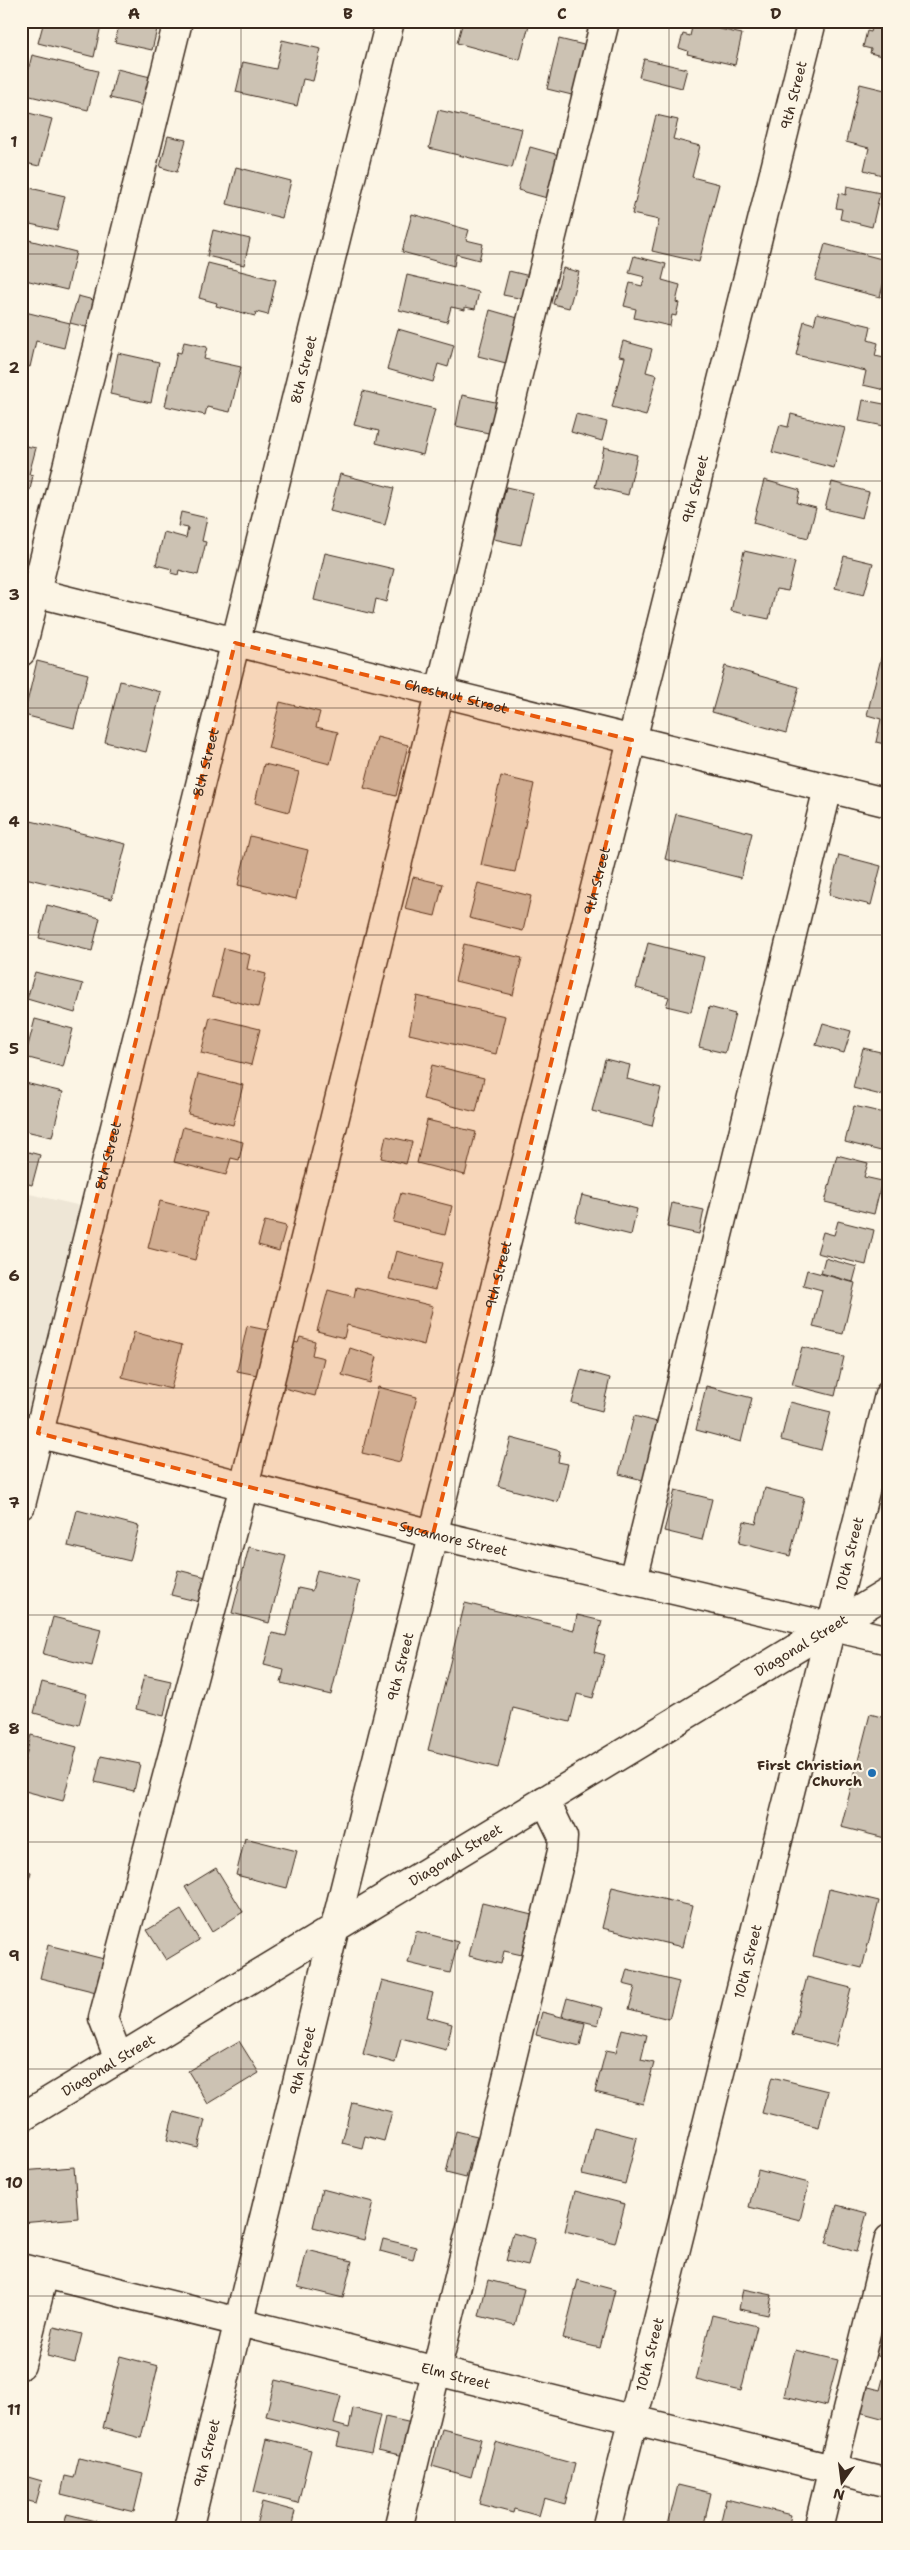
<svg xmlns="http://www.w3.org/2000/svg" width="910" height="2550" font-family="'Shantell Sans',sans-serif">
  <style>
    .built { fill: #eee6d6 }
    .building { fill: #ccc2b3; stroke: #3b2a1e }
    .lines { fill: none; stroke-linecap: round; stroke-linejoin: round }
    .minor-casing { stroke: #3b2a1e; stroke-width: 31 }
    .major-casing { stroke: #3b2a1e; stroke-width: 31 }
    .minor { stroke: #fcf5e5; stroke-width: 28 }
    .major { stroke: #fcf5e5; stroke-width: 28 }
    .marked { fill: #e8590c; fill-opacity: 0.2; stroke: #e8590c; stroke-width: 4; stroke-dasharray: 10 6; stroke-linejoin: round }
    .grid { fill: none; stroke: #3b2a1e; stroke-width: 1; stroke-opacity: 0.55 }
    .poi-dot { fill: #1f6fb2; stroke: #fcf5e5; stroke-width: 2 }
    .labels { text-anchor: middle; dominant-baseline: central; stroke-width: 4.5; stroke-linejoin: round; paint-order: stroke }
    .street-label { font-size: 14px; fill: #3b2a1e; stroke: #fcf5e5 }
    .poi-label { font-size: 14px; font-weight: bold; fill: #3b2a1e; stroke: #fcf5e5; text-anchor: end }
    .neatline { fill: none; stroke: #3b2a1e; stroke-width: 2 }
    .grid-label { font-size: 16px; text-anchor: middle; font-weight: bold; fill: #3b2a1e }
  </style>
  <rect width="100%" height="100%" fill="#fcf5e5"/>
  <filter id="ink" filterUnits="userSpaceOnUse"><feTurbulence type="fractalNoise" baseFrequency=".02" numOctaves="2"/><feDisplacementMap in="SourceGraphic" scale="10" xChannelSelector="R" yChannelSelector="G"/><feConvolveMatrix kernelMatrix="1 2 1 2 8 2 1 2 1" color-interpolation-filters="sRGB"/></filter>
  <g filter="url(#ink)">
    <polygon class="built" points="21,1192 94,1209 38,1433 21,1429"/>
    <g class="building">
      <polygon points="44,21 102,21 94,57 38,43"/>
      <polygon points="120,21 159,21 152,50 115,42"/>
      <polygon points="463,21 530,21 520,60 457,43"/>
      <polygon points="874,21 889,22 889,58 870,53 871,49 863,47 867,31 871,32"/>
      <polygon points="693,23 742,34 735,65 687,54 688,51 679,48 683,34 690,36"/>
      <polygon points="559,39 588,46 576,96 547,89"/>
      <polygon points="282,40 321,49 313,81 303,79 297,106 236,92 243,62 276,69"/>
      <polygon points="32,55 98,71 88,110 22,94"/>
      <polygon points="644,59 687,69 682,88 639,77"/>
      <polygon points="117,69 159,79 153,108 110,98"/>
      <polygon points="860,84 889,91 889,177 864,170 869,148 846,142"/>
      <polygon points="438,110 522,129 512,168 429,148"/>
      <polygon points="21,111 52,119 39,166 21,162"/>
      <polygon points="656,115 678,120 673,139 700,146 692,177 719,184 699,262 652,251 659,220 632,214"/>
      <polygon points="168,136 186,140 177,172 160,167"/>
      <polygon points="530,147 559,155 547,198 518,190"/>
      <polygon points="236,167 291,181 282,218 227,204"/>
      <polygon points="21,186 65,196 57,230 21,222"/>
      <polygon points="847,186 880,193 872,227 840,219 842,209 836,208 839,193 846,195"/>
      <polygon points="412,214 469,230 466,240 483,244 479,260 456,254 454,266 402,252"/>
      <polygon points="213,230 250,239 244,265 207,256"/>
      <polygon points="21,238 76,252 67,290 21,279"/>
      <polygon points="825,244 889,261 880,297 815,280"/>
      <polygon points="634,256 666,264 662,280 680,285 676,302 679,303 676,316 672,315 670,326 634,318 636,309 624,306 630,283 642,286 645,277 629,273"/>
      <polygon points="208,263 276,280 268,315 256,312 255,316 216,306 217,303 199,298"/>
      <polygon points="563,268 579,272 569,308 553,304"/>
      <polygon points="509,271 534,277 529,300 503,295"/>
      <polygon points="407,275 479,292 475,309 465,307 465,310 451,307 447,322 399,310"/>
      <polygon points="78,296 105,303 98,330 70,323"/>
      <polygon points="490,310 518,318 506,363 478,356"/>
      <polygon points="21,311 70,323 64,348 36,341 30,367 21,364"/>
      <polygon points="817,313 871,326 868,340 878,343 875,356 889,359 889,391 863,385 866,371 796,355 804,321 814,324"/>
      <polygon points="398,329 454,345 448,367 438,364 433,382 387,369"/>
      <polygon points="623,341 652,349 646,372 657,375 646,416 612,407 625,357 619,356"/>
      <polygon points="184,342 207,347 204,359 241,367 230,412 207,407 205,415 165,406 177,352 181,353"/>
      <polygon points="118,353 159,362 151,403 110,394"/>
      <polygon points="363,391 435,409 423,455 376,443 379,431 354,425"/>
      <polygon points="462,395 500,403 493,434 456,426"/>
      <polygon points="863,400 889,405 889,427 859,421"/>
      <polygon points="576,414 607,422 602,441 571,432"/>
      <polygon points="791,414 845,428 834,468 772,452 780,425 788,427"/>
      <polygon points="21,445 36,448 29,474 33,475 30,490 26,489 21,507"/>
      <polygon points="604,447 637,455 628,495 595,487"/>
      <polygon points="340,474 394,488 385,525 330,511"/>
      <polygon points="764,480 800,490 797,503 816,508 808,538 753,523"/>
      <polygon points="832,482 869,492 862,518 825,509"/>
      <polygon points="506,487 533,493 521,545 494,539"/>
      <polygon points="181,512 207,518 202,541 206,542 198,575 179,570 178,575 171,573 172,569 156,565 164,532 186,538 188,528 178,526"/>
      <polygon points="744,551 795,562 788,591 776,589 769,619 731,611"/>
      <polygon points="325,553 394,569 386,602 376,599 373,614 314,600"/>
      <polygon points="844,556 873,563 864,595 835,588"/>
      <polygon points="889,626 889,745 876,742 881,719 867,715"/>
      <polygon points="37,661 88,674 74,728 24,715"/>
      <polygon points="725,666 799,687 786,733 712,712"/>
      <polygon points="120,681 161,692 146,752 105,742"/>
      <polygon points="280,702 320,712 316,727 338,732 330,764 268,748"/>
      <polygon points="377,737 408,745 396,796 364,788"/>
      <polygon points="264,764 299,772 289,812 255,803"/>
      <polygon points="501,776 534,784 515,872 481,865"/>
      <polygon points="676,814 752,833 741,878 665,859"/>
      <polygon points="31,821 126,844 112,899 21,877 21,860"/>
      <polygon points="250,836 308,850 296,899 238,885"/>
      <polygon points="839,855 881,866 871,905 829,895"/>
      <polygon points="413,877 443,884 435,916 405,909"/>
      <polygon points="478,883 531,896 523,931 469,918"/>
      <polygon points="47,905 100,918 92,951 39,938"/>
      <polygon points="648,943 704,957 691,1012 666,1006 669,997 636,988"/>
      <polygon points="464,944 522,958 513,995 455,981"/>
      <polygon points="224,948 250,955 247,969 266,974 258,1007 212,996"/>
      <polygon points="35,972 83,984 75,1013 27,999"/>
      <polygon points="417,996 505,1016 496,1054 409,1034"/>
      <polygon points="709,1007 735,1014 725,1053 699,1047"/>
      <polygon points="210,1017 260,1029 251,1065 201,1053"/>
      <polygon points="35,1019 73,1029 63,1067 25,1057"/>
      <polygon points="823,1023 851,1031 844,1053 816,1045"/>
      <polygon points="863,1048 889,1054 889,1097 853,1088"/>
      <polygon points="605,1059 630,1065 627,1079 661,1088 652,1126 592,1111"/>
      <polygon points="432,1065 484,1078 476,1112 423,1099"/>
      <polygon points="198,1074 243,1085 233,1125 188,1114"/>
      <polygon points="21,1082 63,1092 52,1137 21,1130"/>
      <polygon points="854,1106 889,1114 889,1153 845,1142"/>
      <polygon points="427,1120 476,1132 465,1175 417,1163"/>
      <polygon points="183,1127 243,1142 239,1160 231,1158 226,1175 174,1162"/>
      <polygon points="386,1136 412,1142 406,1164 381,1158"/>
      <polygon points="21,1150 40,1155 32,1185 21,1182"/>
      <polygon points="837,1155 868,1163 864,1177 882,1181 874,1214 825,1202"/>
      <polygon points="401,1193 452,1206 445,1235 393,1222"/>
      <polygon points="582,1195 637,1209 631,1235 575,1221"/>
      <polygon points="21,1197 29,1199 21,1232"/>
      <polygon points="160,1201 207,1213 195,1260 148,1248"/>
      <polygon points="672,1203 704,1210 699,1234 667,1227"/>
      <polygon points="265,1221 286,1226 279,1251 258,1245"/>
      <polygon points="838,1221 874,1230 866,1265 817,1253 823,1232 834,1235"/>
      <polygon points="396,1251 442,1263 435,1290 389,1279"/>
      <polygon points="825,1258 857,1267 853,1282 821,1273"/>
      <polygon points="807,1270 855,1283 843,1334 813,1327 822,1290 803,1285"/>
      <polygon points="356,1287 433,1306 424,1345 347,1325 344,1338 317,1331 328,1290 354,1297"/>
      <polygon points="247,1326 267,1330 257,1375 237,1371"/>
      <polygon points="134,1332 182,1345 171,1389 122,1377"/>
      <polygon points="300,1337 315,1341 312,1355 324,1358 315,1396 272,1385 283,1339 298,1343"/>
      <polygon points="802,1347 844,1357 835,1396 792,1385"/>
      <polygon points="350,1348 377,1357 370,1383 342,1375"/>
      <polygon points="581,1370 610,1378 602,1411 572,1403"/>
      <polygon points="706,1386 752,1398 741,1442 696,1430"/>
      <polygon points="378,1387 417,1397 400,1462 362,1453"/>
      <polygon points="790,1402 831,1412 821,1450 781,1440"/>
      <polygon points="634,1416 661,1423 647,1481 619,1474"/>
      <polygon points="511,1438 560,1451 558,1462 568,1464 558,1502 498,1486"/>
      <polygon points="765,1488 804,1498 790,1556 739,1543 744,1521 756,1524"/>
      <polygon points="675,1490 712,1499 702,1540 664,1531"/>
      <polygon points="77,1510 139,1526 130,1561 68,1546"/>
      <polygon points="249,1547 286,1556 269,1623 232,1613"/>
      <polygon points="178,1570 206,1577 200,1602 171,1595"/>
      <polygon points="317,1570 359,1581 331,1695 281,1683 284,1670 264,1665 272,1633 286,1636 298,1588 312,1591"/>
      <polygon points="465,1603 574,1630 577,1615 602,1621 594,1652 605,1655 593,1698 577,1694 570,1722 513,1708 498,1768 428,1750"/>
      <polygon points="53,1617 101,1629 92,1666 43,1654"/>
      <polygon points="144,1675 171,1681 164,1716 136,1709"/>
      <polygon points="42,1682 87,1694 79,1725 34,1713"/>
      <polygon points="870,1714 889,1719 889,1839 841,1827"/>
      <polygon points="31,1735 77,1747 63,1801 21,1790 21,1776"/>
      <polygon points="101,1756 140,1764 134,1791 95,1782"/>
      <polygon points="245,1838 297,1851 287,1888 236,1875"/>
      <polygon points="216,1868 243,1912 212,1932 185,1887"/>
      <polygon points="21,1869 31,1872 24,1899 21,1898"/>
      <polygon points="612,1887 692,1906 682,1947 602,1928"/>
      <polygon points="829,1889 879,1901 862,1968 813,1956"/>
      <polygon points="482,1903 532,1915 522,1955 504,1951 501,1964 469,1956"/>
      <polygon points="181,1910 199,1940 166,1960 147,1930"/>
      <polygon points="416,1931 458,1942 450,1973 408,1963"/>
      <polygon points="48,1945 104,1959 96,1992 40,1978"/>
      <polygon points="627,1969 679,1982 669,2019 629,2009 635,1987 623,1984"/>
      <polygon points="807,1977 851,1988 836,2046 792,2035"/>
      <polygon points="382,1980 433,1993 427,2017 452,2024 446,2050 401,2038 395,2063 363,2054"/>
      <polygon points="567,1998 603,2008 598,2025 562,2016"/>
      <polygon points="542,2012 585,2023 580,2046 536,2035"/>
      <polygon points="622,2029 647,2035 641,2060 654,2063 643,2104 595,2092 606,2050 616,2052"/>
      <polygon points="239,2041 259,2073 208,2104 188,2071"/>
      <polygon points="772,2077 828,2091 819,2127 762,2113"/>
      <polygon points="352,2102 392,2112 384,2141 365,2136 362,2148 342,2143"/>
      <polygon points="174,2112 205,2120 198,2148 167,2140"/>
      <polygon points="594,2127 637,2138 625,2184 582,2174"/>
      <polygon points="456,2131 477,2136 466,2178 446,2173"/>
      <polygon points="74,2167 78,2218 21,2223 21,2171"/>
      <polygon points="758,2170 809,2183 800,2220 749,2207"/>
      <polygon points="322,2189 373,2202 364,2240 313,2227"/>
      <polygon points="575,2191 625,2204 615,2243 565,2231"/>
      <polygon points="837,2205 867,2213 856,2252 826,2243"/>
      <polygon points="513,2233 535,2239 528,2266 506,2261"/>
      <polygon points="383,2239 416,2247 413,2260 380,2251"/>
      <polygon points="307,2250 352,2261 343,2298 298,2287"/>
      <polygon points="488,2280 524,2289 515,2325 479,2316"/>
      <polygon points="578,2280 615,2290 600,2348 563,2339"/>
      <polygon points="743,2289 772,2295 768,2315 739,2309"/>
      <polygon points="712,2315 757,2326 741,2391 696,2380"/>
      <polygon points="873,2326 889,2330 889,2359 866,2353"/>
      <polygon points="54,2327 82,2334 75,2363 47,2356"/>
      <polygon points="795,2350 838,2360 826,2406 784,2396"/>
      <polygon points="120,2356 158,2366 141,2438 103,2428"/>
      <polygon points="884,2375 889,2376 889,2420 859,2412 865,2386 880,2390"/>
      <polygon points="275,2380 341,2396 334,2424 349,2428 353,2408 380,2415 371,2453 337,2446 340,2434 266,2416"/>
      <polygon points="385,2417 412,2423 404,2456 378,2450"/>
      <polygon points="442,2429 481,2439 471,2477 432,2466"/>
      <polygon points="267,2439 311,2450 298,2503 254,2492"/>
      <polygon points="495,2442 575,2464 565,2504 544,2498 539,2516 514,2509 513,2513 479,2504"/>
      <polygon points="79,2458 143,2474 134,2512 61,2494 65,2476 74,2478"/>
      <polygon points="21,2475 42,2481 36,2503 21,2499"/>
      <polygon points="678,2485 711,2493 703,2529 667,2529"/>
      <polygon points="726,2499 791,2515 788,2529 719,2529"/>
      <polygon points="262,2502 295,2511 291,2529 255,2529"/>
      <polygon points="67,2514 119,2527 119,2529 63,2529"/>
    </g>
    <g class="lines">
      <defs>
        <g id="minor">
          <path id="s1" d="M 21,589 L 889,803"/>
          <polyline points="21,652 178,21"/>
          <path id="s2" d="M 21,1429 L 433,1534 L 889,1640"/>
          <path id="s3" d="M 21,1505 L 390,21"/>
          <polyline points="633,1580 828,788"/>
          <polyline points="119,2059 103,2018 244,1486 605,21"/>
          <polyline points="21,2365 44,2274"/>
          <path id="s4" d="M 188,2529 L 335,1927 L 812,21"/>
          <polyline points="398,2529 562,1851 563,1837 545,1800"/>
          <path id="s5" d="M 606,2529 L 889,1395"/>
          <polyline points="818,2529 889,2239"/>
        </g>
        <g id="major">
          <path id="s6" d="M 21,2118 L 889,1592"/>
          <path id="s7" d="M 21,2268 L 889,2483"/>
        </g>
      </defs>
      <use href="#minor" class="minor-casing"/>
      <use href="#major" class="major-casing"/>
      <use href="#minor" class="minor"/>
      <use href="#major" class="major"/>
    </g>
  </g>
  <path class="marked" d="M 235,643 L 632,740 L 433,1534 L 38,1433 Z"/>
  <path class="grid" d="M 241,21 L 241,2529M 455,21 L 455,2529M 669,21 L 669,2529M 21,254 L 889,254M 21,481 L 889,481M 21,708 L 889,708M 21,935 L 889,935M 21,1162 L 889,1162M 21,1388 L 889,1388M 21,1615 L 889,1615M 21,1842 L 889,1842M 21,2069 L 889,2069M 21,2296 L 889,2296"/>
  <circle class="poi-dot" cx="872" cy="1773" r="5"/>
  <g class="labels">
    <g class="street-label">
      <text stroke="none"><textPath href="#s4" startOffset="2508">9th Street</textPath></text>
      <text stroke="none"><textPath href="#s3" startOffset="1170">8th Street</textPath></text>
      <text stroke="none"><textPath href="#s4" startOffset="2102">9th Street</textPath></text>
      <text stroke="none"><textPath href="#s1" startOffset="448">Chestnut Street</textPath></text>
      <text stroke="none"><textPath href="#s3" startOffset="765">8th Street</textPath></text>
      <text stroke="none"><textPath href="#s4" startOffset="1698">9th Street</textPath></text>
      <text stroke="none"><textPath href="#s3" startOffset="360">8th Street</textPath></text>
      <text stroke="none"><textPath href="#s4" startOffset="1292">9th Street</textPath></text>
      <text stroke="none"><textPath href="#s2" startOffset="446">Sycamore Street</textPath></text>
      <text stroke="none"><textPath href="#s5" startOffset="1005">10th Street</textPath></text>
      <text stroke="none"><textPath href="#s6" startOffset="912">Diagonal Street</textPath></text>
      <text stroke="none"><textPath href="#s4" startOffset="888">9th Street</textPath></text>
      <text stroke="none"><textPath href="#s6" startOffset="508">Diagonal Street</textPath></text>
      <text stroke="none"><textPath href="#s5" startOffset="585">10th Street</textPath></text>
      <text stroke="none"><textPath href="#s4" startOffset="482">9th Street</textPath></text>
      <text stroke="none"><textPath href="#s6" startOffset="102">Diagonal Street</textPath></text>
      <text stroke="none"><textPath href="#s5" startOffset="180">10th Street</textPath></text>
      <text stroke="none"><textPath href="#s7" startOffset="448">Elm Street</textPath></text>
      <text stroke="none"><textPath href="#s4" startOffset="78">9th Street</textPath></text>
    </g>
    <g class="poi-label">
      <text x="862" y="1765">First Christian<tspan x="862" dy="16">Church</tspan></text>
    </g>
  </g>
  <rect width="910" height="2550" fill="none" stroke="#fcf5e5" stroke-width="55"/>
  <g transform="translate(842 2482) rotate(194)" stroke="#fcf5e5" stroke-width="4" paint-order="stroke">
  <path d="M0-4L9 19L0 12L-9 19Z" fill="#3b2a1e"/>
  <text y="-8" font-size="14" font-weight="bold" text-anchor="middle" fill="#3b2a1e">N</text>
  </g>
  <rect x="28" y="28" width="854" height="2494" class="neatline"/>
  <g class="grid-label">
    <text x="134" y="19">A</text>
    <text x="348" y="19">B</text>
    <text x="562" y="19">C</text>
    <text x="776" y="19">D</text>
    <text x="14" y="147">1</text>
    <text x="14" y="373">2</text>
    <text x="14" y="600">3</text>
    <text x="14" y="827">4</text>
    <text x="14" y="1054">5</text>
    <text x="14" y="1281">6</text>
    <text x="14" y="1508">7</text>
    <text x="14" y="1734">8</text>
    <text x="14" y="1961">9</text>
    <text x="14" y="2188">10</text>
    <text x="14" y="2415">11</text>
  </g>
</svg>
